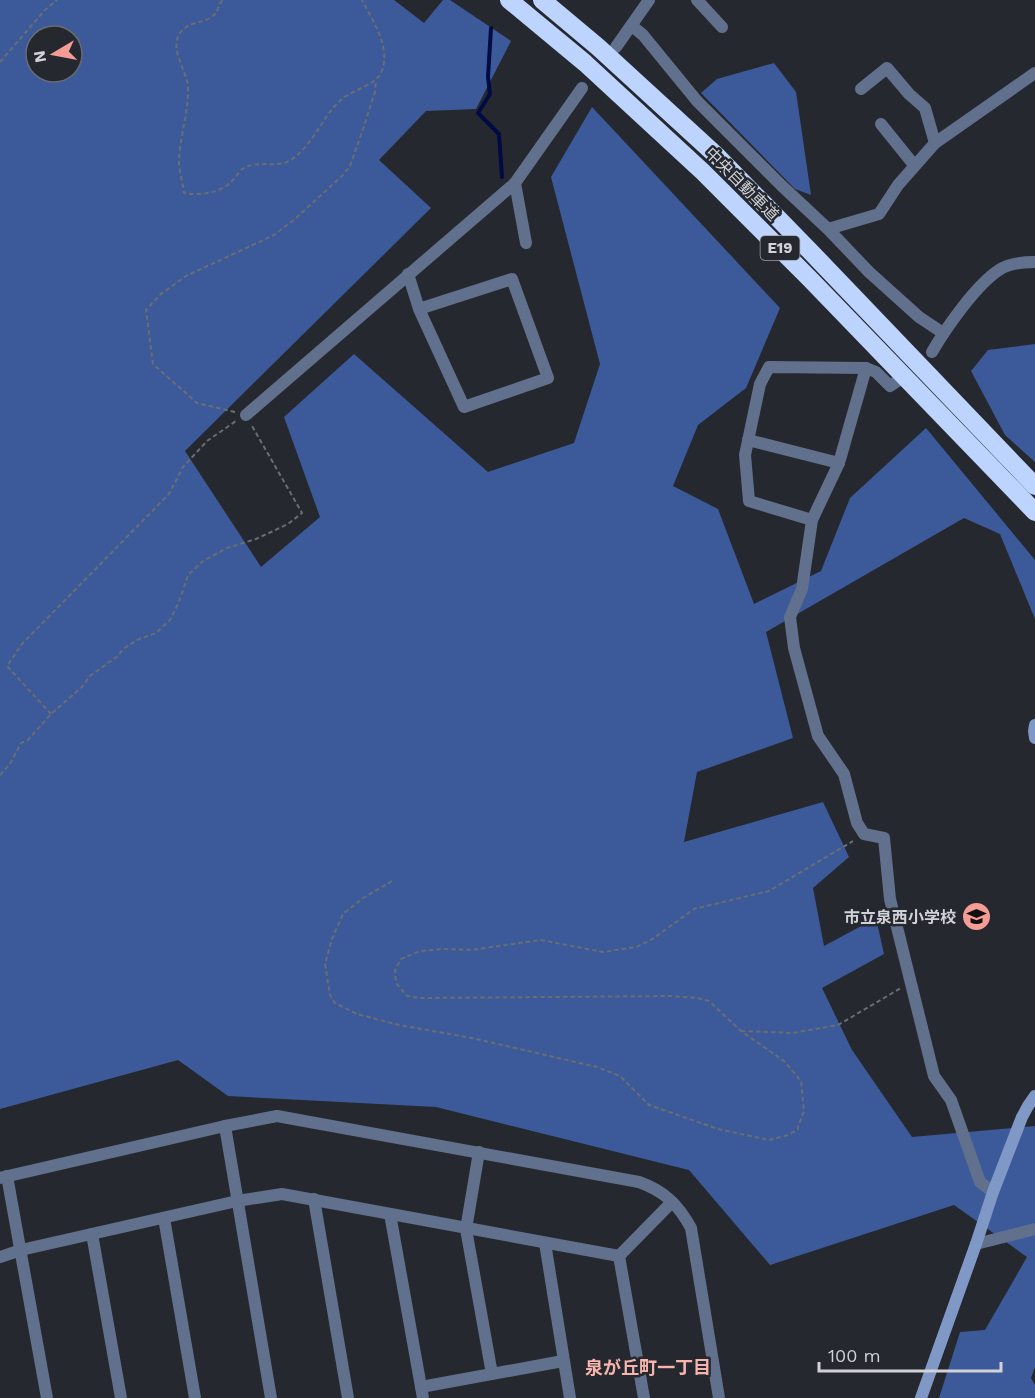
<svg xmlns="http://www.w3.org/2000/svg" width="1035" height="1398" font-family="'Work Sans','Noto Sans JP',sans-serif">
  <style>
    .forest { fill: #3c5a99; fill-rule: evenodd }
    .lines { fill: none; stroke-linecap: round; stroke-linejoin: round }
    .stream { stroke: #000b44; stroke-width: 4 }
    .path { stroke: #6a6d73; stroke-width: 2; stroke-dasharray: 4.5 3; stroke-linecap: butt }
    .street { stroke: #61708c; stroke-width: 12 }
    .secondary { stroke: #8098c6; stroke-width: 12 }
    .highway { stroke: #bdd4ff; stroke-width: 18 }
    .labels { text-anchor: middle; dominant-baseline: central; stroke-width: 5; stroke-linejoin: round; paint-order: stroke }
    .shield { fill: #25282f; stroke: #9d9fa5; stroke-width: 1.5 }
    .shield-label { font-size: 15px; font-weight: bold; fill: #d0d2d7 }
    .street-label { font-size: 16px; fill: #d0d2d7; stroke: #25282f }
    .poi-label { font-size: 16px; font-weight: bold; fill: #d0d2d7; stroke: #25282f; text-anchor: end }
    .neighbourhood-label { font-size: 18px; font-weight: bold; fill: #f7b4ad; stroke: #25282f }
  </style>
  <rect width="100%" height="100%" fill="#25282f"/>
  <g class="forest">
    <path d="M 0,0 L 394,0 L 424,23 L 443,0 L 450,0 L 511,41 L 476,109 L 426,111 L 379,160 L 431,208 L 185,451 L 261,567 L 320,517 L 284,417 L 354,354 L 488,472 L 574,443 L 600,364 L 551,177 L 592,107 L 780,308 L 746,388 L 698,425 L 673,486 L 718,509 L 754,604 L 821,571 L 850,498 L 926,428 L 1035,560 L 1035,619 L 1000,534 L 964,518 L 766,632 L 793,738 L 697,772 L 684,842 L 823,802 L 849,857 L 813,888 L 824,946 L 876,918 L 884,954 L 822,988 L 852,1050 L 912,1137 L 1035,1126 L 1035,1367 L 1031,1378 L 1035,1385 L 1035,1398 L 939,1398 L 960,1332 L 985,1330 L 1027,1257 L 954,1205 L 770,1265 L 689,1170 L 436,1107 L 228,1096 L 178,1060 L 0,1109 ZM 36,36 L 72,36 L 72,72 L 36,72 Z"/>
    <polygon points="774,63 796,92 811,195 795,189 701,93 717,79"/>
    <polygon points="1035,344 1035,462 1005,435 971,371 988,350"/>
  </g>
  <g class="lines">
    <polyline class="stream" points="491,28 488,77 490,94 478,113 499,134 502,177"/>
    <g class="path">
      <path d="M 222,0 C 220,4 218,9 216,13 C 207,24 189,20 180,33 C 169,49 186,69 188,86 C 189,111 180,136 179,161 C 179,171 183,183 184,193 C 200,196 220,193 232,181 C 236,177 239,171 244,168 C 258,160 277,168 289,161 C 314,146 322,115 343,98 C 354,90 376,84 381,73 C 392,48 373,22 362,0"/>
      <polyline points="0,62 45,10 57,0"/>
      <polyline points="235,412 197,403 153,364 146,310 161,294 186,276 274,235 295,219 343,175 350,166 364,126 375,92 376,81"/>
      <polyline points="51,714 7,666 22,644 169,494 183,467 207,441 236,421"/>
      <polyline points="0,775 10,764 21,743 28,740 51,714 82,687 90,676 118,656 123,649 139,639 156,633 170,620 179,602 188,575 203,561 227,548 256,539 288,524 302,513 252,426"/>
      <polyline points="392,881 363,898 343,914 332,939 325,964 330,995 335,1003 357,1014 399,1025 472,1038 597,1067 620,1076 649,1105 718,1129 769,1140 788,1135 798,1129 798,1127 804,1111 801,1081 784,1061 741,1031 709,1001 697,998 669,996 420,998 407,996 396,983 395,970 401,959 420,951 445,949 471,950 541,940 603,952 636,947 651,940 694,909 769,891 853,841"/>
      <polyline points="741,1031 793,1033 838,1025 901,988"/>
    </g>
    <g class="street">
      <polyline points="697,0 722,27"/>
      <polyline points="632,26 643,35 697,101 782,186 828,229 869,272 919,317 943,333"/>
      <polyline points="616,47 649,0"/>
      <polyline points="861,89 887,68 909,94 925,108 935,143"/>
      <polyline points="881,124 914,165"/>
      <polyline points="515,183 526,243"/>
      <polyline points="828,229 879,214 898,185 935,143 1035,73"/>
      <polyline points="408,274 419,309 464,407 548,378 512,279 419,309"/>
      <path d="M 932,352 C 946,328 976,285 999,270 C 1009,263 1023,262 1035,262"/>
      <polyline points="866,368 839,463 812,520 802,589 790,617 794,648 818,736 844,774 857,823 864,834 884,838 890,899 934,1076 951,1100 980,1182 993,1192"/>
      <polyline points="246,415 515,183 582,88"/>
      <polyline points="748,440 839,463"/>
      <polyline points="812,520 749,501 745,455 760,384 769,367 866,368 876,372 890,386 899,380"/>
      <polyline points="225,1126 271,1398"/>
      <polyline points="479,1152 466,1229 492,1374"/>
      <polyline points="7,1176 47,1398"/>
      <path d="M 0,1178 L 225,1126 L 277,1116 L 639,1182 C 664,1191 678,1204 691,1228 L 719,1398"/>
      <polyline points="314,1199 348,1398"/>
      <polyline points="390,1214 423,1398"/>
      <polyline points="164,1218 195,1398"/>
      <polyline points="92,1234 121,1398"/>
      <polyline points="545,1243 570,1398"/>
      <polyline points="976,1244 1035,1229"/>
      <polyline points="619,1256 644,1398"/>
      <polyline points="619,1256 672,1202"/>
      <polyline points="0,1257 21,1250 237,1201 282,1194 619,1256"/>
      <polyline points="421,1387 563,1361"/>
    </g>
    <g class="secondary">
      <polyline points="1035,725 1034,731 1035,738"/>
      <polyline points="921,1398 976,1244 993,1192 1022,1117 1028,1106 1035,1096"/>
    </g>
    <g class="highway">
      <polyline points="509,0 585,63 703,172 809,278 1035,512"/>
      <polyline points="542,0 598,47 718,157 809,250 1035,486"/>
    </g>
  </g>
  <defs>
    <symbol id="school-disc" viewBox="-11 -11 22 22"><circle r="9.5" fill="#f59c94" stroke="#25282f"/><path d="M0-5L7-2L0 1L-7-2ZM-4 1L0 2.5L4 1V4Q0 6-4 4Z" fill="#111"/></symbol>
  </defs>
  <g fill-rule="evenodd">
    <use href="#school-disc" x="960" y="900" width="33" height="33"/>
  </g>
  <g class="labels">
    <rect class="shield" x="760.5" y="236" width="39" height="24" rx="4.5"/>
    <g class="shield-label">
      <text x="780" y="248">E19</text>
    </g>
    <g class="street-label">
      <text transform="translate(742 184) rotate(45)">中央自動車道</text>
    </g>
    <g class="poi-label">
      <text x="956" y="917">市立泉西小学校</text>
    </g>
    <g class="neighbourhood-label">
      <text x="648" y="1367">泉が丘町一丁目</text>
    </g>
  </g>
  <g transform="translate(54 54) rotate(260)"><circle r="28" fill="#25282f" stroke="#696c72" stroke-width="1.5"/>
  <path d="M0-4.5L10 22L0 15L-10 22Z" fill="#f59c94"/>
  <text y="-9" font-size="16" font-weight="bold" text-anchor="middle" fill="#d0d2d7">N</text>
  </g>
  <path d="M819 1362v9h182v-9" fill="none" stroke="#d0d2d7" stroke-width="3"/>
  <text x="828" y="1362" font-size="18" fill="#d0d2d7" stroke="#25282f" stroke-width="4.5" paint-order="stroke">100 m</text>
</svg>
